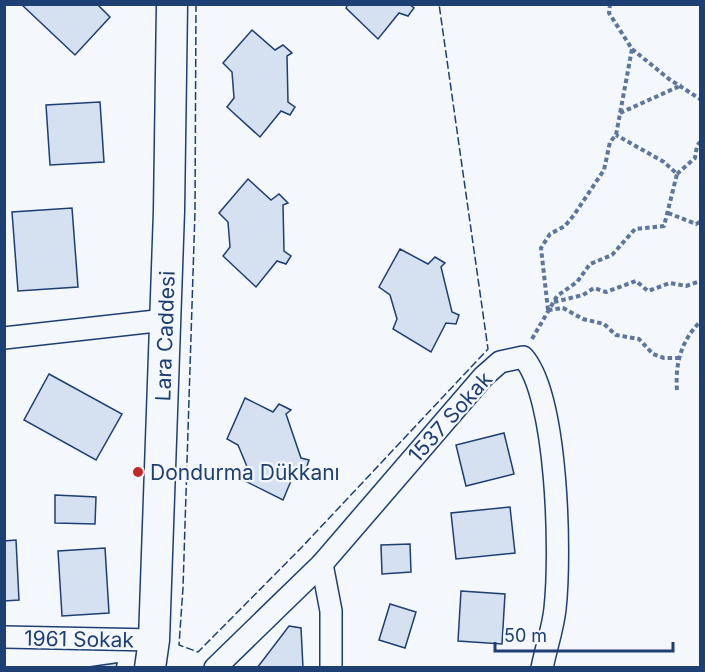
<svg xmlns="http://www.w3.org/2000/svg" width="705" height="672" font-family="Inter,sans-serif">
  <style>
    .building { fill: #d5e0f0; stroke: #1d3f73; stroke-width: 1.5 }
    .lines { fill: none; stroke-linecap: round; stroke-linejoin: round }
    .street-casing { stroke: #1d3f73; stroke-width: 24 }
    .secondary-casing { stroke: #1d3f73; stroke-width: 33 }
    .path { stroke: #5e769c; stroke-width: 4; stroke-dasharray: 4.5 3; stroke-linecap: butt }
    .street { stroke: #f4f7fb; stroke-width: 21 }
    .secondary { stroke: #f4f7fb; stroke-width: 30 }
    .fence { stroke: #1d3f73; stroke-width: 1.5; stroke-dasharray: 8 3; stroke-linecap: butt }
    .poi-dot { fill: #c62828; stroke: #f4f7fb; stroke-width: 2 }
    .labels { text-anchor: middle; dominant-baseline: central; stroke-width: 4.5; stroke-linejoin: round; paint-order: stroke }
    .street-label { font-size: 21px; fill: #1d3f73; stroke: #f4f7fb }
    .poi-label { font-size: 21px; fill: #1d3f73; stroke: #f4f7fb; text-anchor: start }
  </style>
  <rect width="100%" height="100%" fill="#f4f7fb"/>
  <g class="building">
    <polygon points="21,4 97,4 110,17 75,55"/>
    <polygon points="348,4 409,4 414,8 408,16 399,13 378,39 346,8"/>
    <polygon points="252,30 275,50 283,45 292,53 287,56 288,102 295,107 290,115 281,111 260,137 227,107 234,98 232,72 223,63"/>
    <polygon points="100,102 104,162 50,165 46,105"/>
    <polygon points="248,179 271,200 279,194 288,203 283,205 284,251 291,256 286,264 277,261 256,287 223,256 230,247 228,222 219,213"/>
    <polygon points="72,208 78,287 18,291 12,212"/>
    <polygon points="400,249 428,264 435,257 445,263 441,267 452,312 459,315 456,324 446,323 431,352 393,329 397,319 390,295 379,287"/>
    <polygon points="49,374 122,414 96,460 24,420"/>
    <polygon points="245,398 273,412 279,404 291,410 286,414 301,458 309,460 306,469 296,469 283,500 243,480 248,469 238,445 227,439"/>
    <polygon points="504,433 514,474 466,486 456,445"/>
    <polygon points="55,495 96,497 95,524 55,523"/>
    <polygon points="510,507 515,553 456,559 451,513"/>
    <polygon points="16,540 19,600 4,601 4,541"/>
    <polygon points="410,544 411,572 382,574 381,545"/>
    <polygon points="105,548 109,613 62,616 58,551"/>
    <polygon points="461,591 505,594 502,644 458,641"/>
    <polygon points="390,604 416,612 405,648 379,640"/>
    <polygon points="289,626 301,628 303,668 257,668"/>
    <polygon points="117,663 116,668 81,668"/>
  </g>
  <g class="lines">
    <defs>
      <g id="street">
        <polyline points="4,338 165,320"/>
        <polyline points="322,564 331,611 331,668"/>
        <polyline points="4,637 154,640"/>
        <path d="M 215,668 L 322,564 L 483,377 L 500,362 L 523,357 C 558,396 561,555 555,609 C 553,628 546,648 542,668"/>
      </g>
      <polyline id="secondary" points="150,668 154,640 169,211 172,4"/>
    </defs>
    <use href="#street" class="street-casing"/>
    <use href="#secondary" class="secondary-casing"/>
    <g class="path">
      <polyline points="632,49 669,79 700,99"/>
      <polyline points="620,113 682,85"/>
      <polyline points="677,174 695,158 697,146 700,142"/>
      <polyline points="668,213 696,224 700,222"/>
      <polyline points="554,302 583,295 594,288 606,292 636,281 648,291 670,283 686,286 700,281"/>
      <polyline points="548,310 541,248 550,234 565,226 574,215 604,170 610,142 616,135 632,49 609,13 610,4"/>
      <polyline points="548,310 563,308 583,319 604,324 616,335 639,339 653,354 664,358 678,358"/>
      <polyline points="532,339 557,296 577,282 590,264 612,255 635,229 664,226 677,174 664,162 616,135"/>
      <path d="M 677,390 C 675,364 681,341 700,322"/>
    </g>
    <use href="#street" class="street"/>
    <use href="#secondary" class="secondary"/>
    <polyline class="fence" points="196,4 195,211 183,588 179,645 198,652 302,547 488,349 439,4"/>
  </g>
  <circle class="poi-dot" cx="138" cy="472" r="6"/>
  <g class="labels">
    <g class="street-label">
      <text transform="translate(165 336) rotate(-88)">Lara Caddesi</text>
      <text transform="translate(450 417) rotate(-48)">1537 Sokak</text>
      <text transform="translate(79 639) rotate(1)">1961 Sokak</text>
    </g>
    <g class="poi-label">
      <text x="150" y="472">Dondurma Dükkanı</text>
    </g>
  </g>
  <rect width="705" height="672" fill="none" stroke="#1d3f73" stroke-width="12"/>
  <path d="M495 642v9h178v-9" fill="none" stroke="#1d3f73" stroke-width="3"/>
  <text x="504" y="642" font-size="18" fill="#1d3f73" stroke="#f4f7fb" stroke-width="4.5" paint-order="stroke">50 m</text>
</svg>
